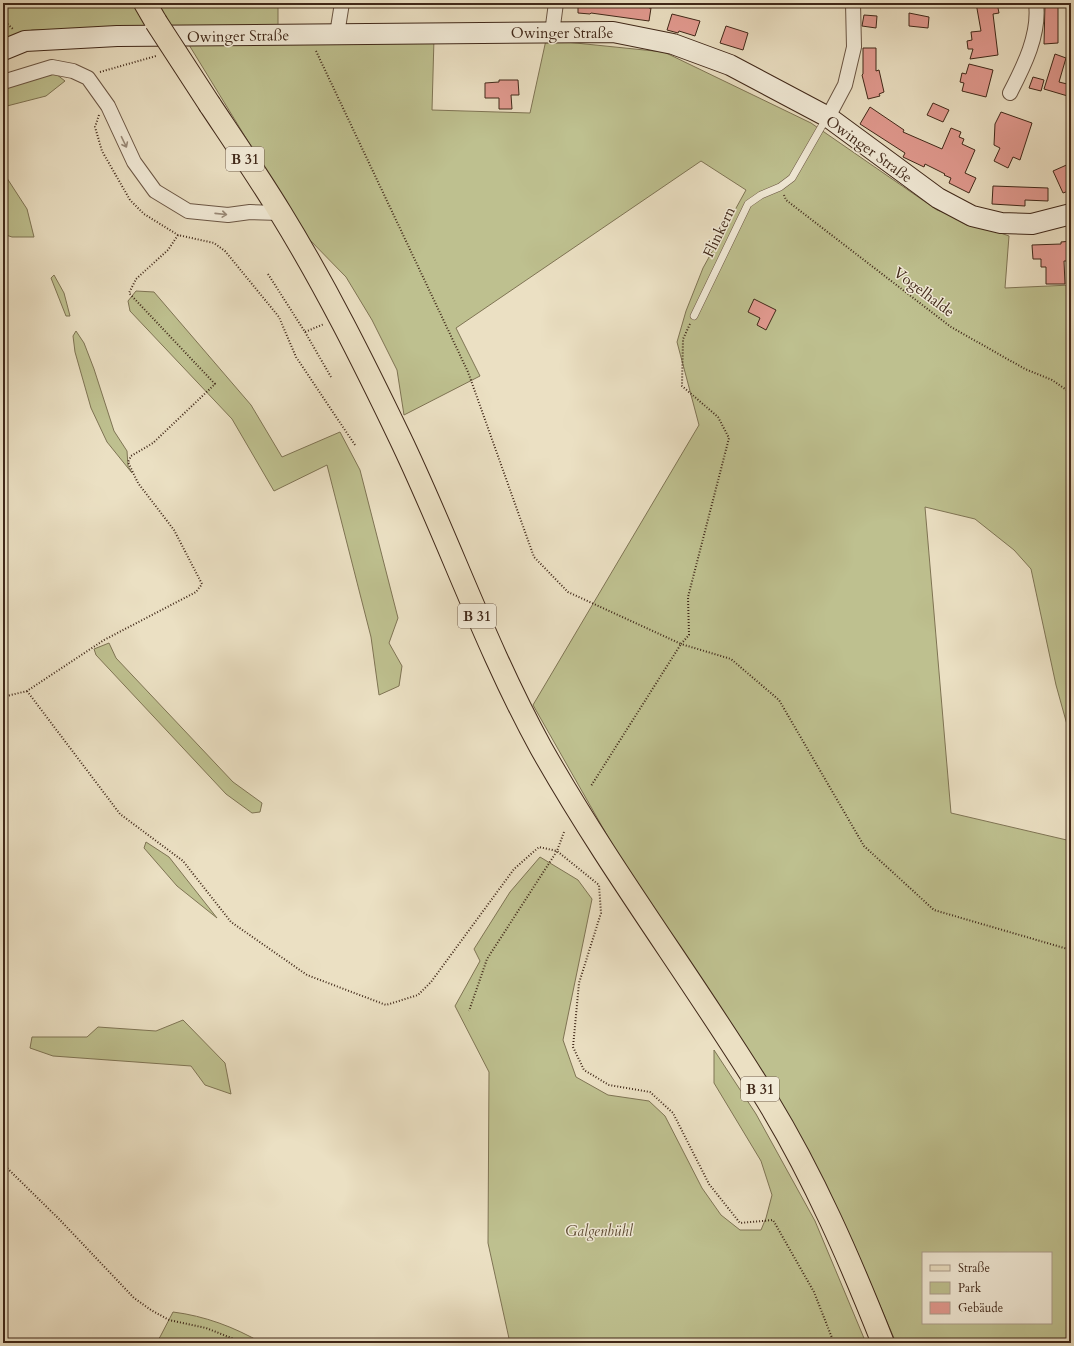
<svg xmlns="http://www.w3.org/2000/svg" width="1074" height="1346" font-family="Cardo,serif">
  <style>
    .green { fill: #bec08f; stroke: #7f7454; fill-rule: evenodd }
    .building { fill: #e29a90; stroke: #402819 }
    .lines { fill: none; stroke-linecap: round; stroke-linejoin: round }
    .lane-casing { stroke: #6b5644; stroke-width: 8 }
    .street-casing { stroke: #6b5644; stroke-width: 16 }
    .secondary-casing { stroke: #402819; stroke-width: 22 }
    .primary-casing { stroke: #402819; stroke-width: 24 }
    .path { stroke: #402819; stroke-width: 2; stroke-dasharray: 1 2; stroke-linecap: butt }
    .lane { stroke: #f2ebd8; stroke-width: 7 }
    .street { stroke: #f2ebd8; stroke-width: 14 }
    .secondary { stroke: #f2ebd8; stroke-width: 20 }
    .primary { stroke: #ebe0c3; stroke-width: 22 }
    .primary-bridge-casing { stroke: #402819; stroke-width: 24; stroke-linecap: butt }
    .primary-bridge { stroke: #ebe0c3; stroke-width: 22 }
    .oneway { stroke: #998a78 }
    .labels { text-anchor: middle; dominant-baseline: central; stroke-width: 3; stroke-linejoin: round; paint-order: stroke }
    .shield { fill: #f2ebd8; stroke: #756252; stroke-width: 1 }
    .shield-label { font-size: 14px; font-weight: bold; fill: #402819 }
    .street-label { font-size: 15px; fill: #402819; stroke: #f2ebd8 }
    .park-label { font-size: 15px; font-style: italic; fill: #604e36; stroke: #f2ebd8 }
  </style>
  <rect width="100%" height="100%" fill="#ebe0c3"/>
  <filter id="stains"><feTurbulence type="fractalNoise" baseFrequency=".005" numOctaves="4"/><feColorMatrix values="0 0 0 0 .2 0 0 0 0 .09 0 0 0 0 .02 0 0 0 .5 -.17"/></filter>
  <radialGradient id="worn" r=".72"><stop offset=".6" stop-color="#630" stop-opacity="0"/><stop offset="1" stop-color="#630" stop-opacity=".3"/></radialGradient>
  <g class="green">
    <polygon points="3,3 278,3 278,30 181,28 32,30 3,39"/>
    <path d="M 434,38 L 432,110 L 530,113 L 546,40 L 664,52 L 811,123 L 937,210 L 1009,236 L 1005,288 L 1071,285 L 1071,739 L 1056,685 L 1031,569 L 1014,550 L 975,519 L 925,507 L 951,813 L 1071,841 L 1071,1343 L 896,1343 L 852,1240 L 620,858 L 533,705 L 699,425 L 677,342 L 686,311 L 703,268 L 746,190 L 701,161 L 456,328 L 480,376 L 404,415 L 397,370 L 372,320 L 346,277 L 306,236 L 186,40 ZM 923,1253 L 1051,1253 L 1051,1323 L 923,1323 Z"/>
    <polygon points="56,74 65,81 46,96 3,107 3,89 38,75"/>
    <polygon points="3,172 27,209 34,237 12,237 3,234"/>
    <polygon points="54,275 64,293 70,316 66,316 51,278"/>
    <polygon points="136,291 154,292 251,405 282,457 340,432 360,470 398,618 389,643 402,666 399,686 379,695 371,637 327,465 274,491 232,419 130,311 128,301"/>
    <polygon points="76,331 84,343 94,369 114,431 127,451 128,466 132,473 107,442 91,408 75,352 73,336"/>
    <polygon points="109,643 116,658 233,782 262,803 260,812 252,813 226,794 96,655 94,649"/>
    <polygon points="146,842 169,857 217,918 177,886 144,848"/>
    <polygon points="540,857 578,880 592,899 563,1040 576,1077 608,1095 649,1101 665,1116 702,1188 721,1215 740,1230 761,1230 766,1218 772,1195 761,1161 714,1083 714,1050 756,1114 815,1221 866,1343 510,1343 488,1243 489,1072 455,1006 480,961 474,949 510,892"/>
    <polygon points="183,1020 225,1063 231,1094 205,1085 191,1066 53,1056 30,1048 32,1037 87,1037 98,1027 156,1031"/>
    <path d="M 173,1312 C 205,1316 234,1327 262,1343 L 154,1343 L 160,1337 Z"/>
  </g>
  <g class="building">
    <polygon points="578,3 650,3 649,8 651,8 649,21 591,13 590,14 578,13"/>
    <polygon points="976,3 997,3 999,13 993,14 998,55 970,59 973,49 968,49 967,41 972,40 971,32 981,31"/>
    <polygon points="1045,3 1058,3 1058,43 1044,44"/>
    <polygon points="909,13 929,17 928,28 909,26"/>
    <polygon points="672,14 700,21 695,36 679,31 678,33 667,30"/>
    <polygon points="864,15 877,16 876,28 862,26"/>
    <polygon points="726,26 748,33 743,50 720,43"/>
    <polygon points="863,48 876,48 876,71 879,70 884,92 879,94 880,96 868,99 862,75 863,74"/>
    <polygon points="1055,54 1066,58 1059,82 1071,85 1071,97 1044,89"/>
    <polygon points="969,64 993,70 986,97 962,91 964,83 960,82 962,73 966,74"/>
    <polygon points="1033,77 1044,80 1041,91 1029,88"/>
    <polygon points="499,80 518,80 519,95 511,95 512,109 499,109 499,98 485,98 485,83 499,82"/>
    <polygon points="933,103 949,110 943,122 927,115"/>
    <polygon points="870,107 904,130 903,132 942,149 951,128 961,132 959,137 964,139 962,144 975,150 965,173 976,178 969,193 949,183 951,178 944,175 945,174 925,164 924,167 903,157 905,153 860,124"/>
    <polygon points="1001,112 1032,123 1020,160 1013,157 1008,168 994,161 1000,148 994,145 995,124"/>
    <polygon points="1071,163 1071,190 1063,193 1053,171"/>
    <polygon points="993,186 1048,188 1048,201 1025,200 1025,206 992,204"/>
    <polygon points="1071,241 1071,257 1067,258 1067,261 1064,261 1065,284 1046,284 1046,267 1041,267 1041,259 1033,259 1032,245 1061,244 1061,242"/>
    <polygon points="754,299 776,310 766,330 757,325 760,318 748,312"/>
  </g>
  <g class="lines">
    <defs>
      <polyline id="lane" points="694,316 748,204 761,195 780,187 792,178 827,117"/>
      <g id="street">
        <polyline points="552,33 556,3"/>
        <polyline points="337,34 342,3"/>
        <polyline points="3,82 52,67 73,71 88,78 108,106 134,162 155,191 188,211 228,215 250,212 280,213"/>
        <path d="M 1010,93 C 1024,66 1040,34 1036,3"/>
        <polyline points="828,117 845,85 854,47 853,3"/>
      </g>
      <polyline id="secondary" points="3,50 25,41 117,36 613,32 673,44 730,65 828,117 938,198 972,216 1001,223 1032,224 1071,214"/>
      <g id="primary">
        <polyline points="145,3 156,22"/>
        <path d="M 210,105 C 234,141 258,176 280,212 C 325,285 363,361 400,438 C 449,540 486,648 541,748 C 610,870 694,981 767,1100 C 814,1177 850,1260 883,1343"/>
      </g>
    </defs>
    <use href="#lane" class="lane-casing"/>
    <use href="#street" class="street-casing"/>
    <use href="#secondary" class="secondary-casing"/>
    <use href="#primary" class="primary-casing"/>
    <g class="path">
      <polyline points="3,20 13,29"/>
      <polyline points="316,51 468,372 534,557 568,592 681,644 591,786"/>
      <polyline points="100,72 156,56"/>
      <polyline points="99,115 95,127 102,151 130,200 144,214 178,235 214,243 225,251 279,317 296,357 355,445"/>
      <polyline points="784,195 786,200 951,327 1025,369 1052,380 1071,393"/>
      <polyline points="268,274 305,332 324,324"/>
      <polyline points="690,324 683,339 682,386 718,417 729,438 688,597 689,635 681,644 731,659 779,700 864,846 934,910 1071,950"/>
      <polyline points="305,332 331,377"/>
      <polyline points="27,691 120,814 183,861 231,922 307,975 386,1005 418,995 431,982 514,869 539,847 557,851 487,959 469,1011"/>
      <polyline points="3,697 27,691 104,640 196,592 202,584 174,530 138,483 128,462 131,456 153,443 215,384 129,293 136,279 168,250 178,235"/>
      <polyline points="564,832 557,851 599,885 601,913 579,983 573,1047 584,1070 609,1085 650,1092 673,1113 709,1184 740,1223 773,1220 814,1292 834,1343"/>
      <polyline points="3,1164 60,1220 134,1298 151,1310 169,1320 206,1328 244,1343"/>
    </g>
    <use href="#lane" class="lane"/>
    <use href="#street" class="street"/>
    <use href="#secondary" class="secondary"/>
    <use href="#primary" class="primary"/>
    <defs>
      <polyline id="primary-bridge" points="156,22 210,105"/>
    </defs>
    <use href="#primary-bridge" class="primary-bridge-casing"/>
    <use href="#primary-bridge" class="primary-bridge"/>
  </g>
  <defs><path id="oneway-shaft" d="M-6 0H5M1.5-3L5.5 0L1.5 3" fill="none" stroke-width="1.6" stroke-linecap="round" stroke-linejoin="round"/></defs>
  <g class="oneway">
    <use href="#oneway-shaft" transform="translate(124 142) rotate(64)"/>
    <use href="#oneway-shaft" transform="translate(221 214) rotate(6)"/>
  </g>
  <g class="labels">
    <g class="shield">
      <rect x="226" y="147" width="38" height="24" rx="3"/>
      <rect x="458" y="604" width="38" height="24" rx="3"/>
      <rect x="741" y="1077" width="38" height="24" rx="3"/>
    </g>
    <g class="shield-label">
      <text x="245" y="159">B 31</text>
      <text x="477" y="616">B 31</text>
      <text x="760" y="1089">B 31</text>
    </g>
    <g class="street-label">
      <text x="562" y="33">Owinger Straße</text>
      <text transform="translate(238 36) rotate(-1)">Owinger Straße</text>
      <text transform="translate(869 149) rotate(36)">Owinger Straße</text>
      <text transform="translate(719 232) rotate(-64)">Flinkern</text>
      <text transform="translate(924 292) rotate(37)">Vogelhalde</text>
    </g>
    <g class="park-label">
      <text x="599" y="1231">Galgenbühl</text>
    </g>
  </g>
  <rect width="1074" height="1346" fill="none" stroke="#ebe0c3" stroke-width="16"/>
  <rect x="4" y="4" width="1066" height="1338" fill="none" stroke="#402819" stroke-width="2"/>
  <rect x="8" y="8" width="1058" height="1330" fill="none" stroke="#402819"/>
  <rect x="922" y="1252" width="130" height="72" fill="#f2ebd8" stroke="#ab9d8c"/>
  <rect x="930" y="1265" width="20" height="6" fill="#ebe0c3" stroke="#ab9d8c"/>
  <text x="958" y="1272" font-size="12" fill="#402819">Straße</text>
  <rect x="930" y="1282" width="20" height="12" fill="#bec08f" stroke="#ab9d8c"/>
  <text x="958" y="1292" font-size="12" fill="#402819">Park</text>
  <rect x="930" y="1302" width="20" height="12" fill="#e29a90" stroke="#ab9d8c"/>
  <text x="958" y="1312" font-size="12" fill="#402819">Gebäude</text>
  <rect width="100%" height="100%" filter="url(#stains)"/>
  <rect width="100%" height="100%" fill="url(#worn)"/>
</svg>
